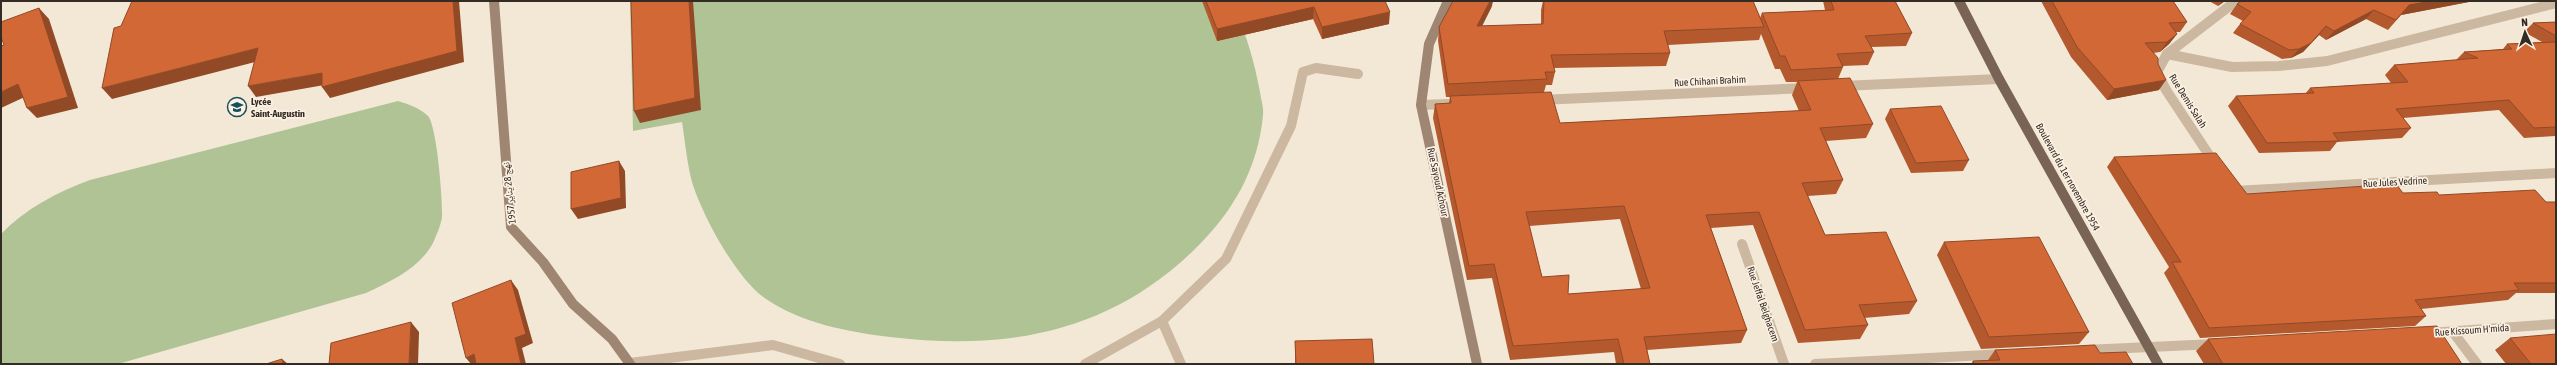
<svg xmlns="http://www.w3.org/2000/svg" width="2557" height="365" font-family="'Asap Condensed','Noto Naskh Arabic',sans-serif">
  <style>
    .green { fill: #b0c395 }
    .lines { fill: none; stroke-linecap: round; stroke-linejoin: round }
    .lane { stroke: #ccb8a1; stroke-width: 10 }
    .street { stroke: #ccb8a1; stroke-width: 10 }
    .secondary { stroke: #9f8673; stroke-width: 10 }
    .primary { stroke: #796354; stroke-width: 10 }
    .wall { fill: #b4592e; fill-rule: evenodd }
    .shaded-wall { fill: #924926 }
    .building { fill: #d16836; stroke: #924926; fill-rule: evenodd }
    .labels { text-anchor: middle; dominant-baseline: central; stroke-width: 3.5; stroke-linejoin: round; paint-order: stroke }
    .street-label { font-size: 10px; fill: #352b25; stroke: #fbf1e2 }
    .poi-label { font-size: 10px; font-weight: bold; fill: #352b25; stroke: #fbf1e2; text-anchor: start }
  </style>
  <rect width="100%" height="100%" fill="#f3e8d6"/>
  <g class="green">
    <path d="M 630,1 L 1265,1 L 1235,8 C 1247,38 1254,60 1260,92 C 1261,100 1264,108 1263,115 C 1258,169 1233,212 1195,249 C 1109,333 1006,351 890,337 C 848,332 801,323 766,299 C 737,280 702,215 692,182 C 687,163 685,141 682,122 L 633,131 Z"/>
    <path d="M 398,101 C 408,104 420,108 428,116 C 437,126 443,202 442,217 C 441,225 436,236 433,243 C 419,269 391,281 366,293 L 118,364 L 1,364 L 1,234 C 25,209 57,192 90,180 Z"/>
  </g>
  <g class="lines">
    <g class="lane">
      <polyline points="1162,321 1226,259 1291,126 1303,72 1316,68 1358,74"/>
      <polyline points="630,363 773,345 840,364"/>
      <polyline points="1085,364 1162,321 1181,364"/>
    </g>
    <g class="street">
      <polyline points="2167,54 2232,67 2279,66 2327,61 2556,3"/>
      <polyline points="1842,86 1999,79"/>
      <polyline points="1540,100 1808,88"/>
      <polyline points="1421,105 1448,104"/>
      <polyline points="2215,164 2166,90 2157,72 2167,54 2236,1"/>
      <polyline points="2232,189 2234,191 2556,173"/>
      <polyline points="1742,244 1784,364"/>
      <polyline points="2453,332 2477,364"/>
      <polyline points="2429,333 2556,324"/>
      <polyline points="2085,350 2215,344"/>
      <polyline points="1815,364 2005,354"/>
    </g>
    <g class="secondary">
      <polyline points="494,1 511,227 543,262 573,304 612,339 630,364"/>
      <polyline points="1448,1 1429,44 1421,105 1477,364"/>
    </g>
    <polyline class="primary" points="1959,1 1999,79 2158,364"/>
  </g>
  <g class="wall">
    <polygon points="1202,1 1385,1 1389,24 1322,39 1313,19 1217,41"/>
    <path d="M 1543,1 L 1753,1 L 1760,18 L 1762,13 L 1825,10 L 1823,1 L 1895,1 L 1912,33 L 1906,46 L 1871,47 L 1874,52 L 1868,65 L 1843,66 L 1843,67 L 1838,79 L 1873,124 L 1866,138 L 1826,141 L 1843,180 L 1836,194 L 1808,196 L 1825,235 L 1917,301 L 1909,314 L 1864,318 L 1868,325 L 1860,339 L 1798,343 L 1753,225 L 1711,228 L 1747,330 L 1741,343 L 1647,350 L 1650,364 L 1616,364 L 1614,352 L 1510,360 L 1492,278 L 1467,280 L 1433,118 L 1435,104 L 1449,103 L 1450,97 L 1446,97 L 1438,41 L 1439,27 L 1492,6 L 1482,26 L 1541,24 L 1541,10 ZM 1761,34 L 1775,69 L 1780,69 L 1786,82 L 1797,82 L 1792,95 L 1799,111 L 1560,123 L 1544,92 L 1546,85 L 1552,85 L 1555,72 L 1554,68 L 1666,66 L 1670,53 L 1668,45 L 1759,40 ZM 1620,219 L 1641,289 L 1568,294 L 1542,277 L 1529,226 Z"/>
    <polygon points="2041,1 2173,1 2187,22 2180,32 2176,32 2177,34 2169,44 2160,52 2153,53 2158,64 2159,90 2107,100 2071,57"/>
    <polygon points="2209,1 2225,1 2218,6"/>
    <polygon points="2241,1 2474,1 2401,15 2388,30 2366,19 2326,40 2319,35 2303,52 2291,58 2282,59 2233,33 2240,24 2243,21 2230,14 2237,4"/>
    <polygon points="2556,22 2556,137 2555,136 2524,138 2499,110 2403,118 2411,128 2402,138 2337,142 2330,151 2259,153 2228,106 2236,96 2305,94 2310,88 2391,83 2385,75 2394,65 2456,60 2464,52 2503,49 2507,44 2542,42 2524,32 2533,23"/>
    <polygon points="1890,109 1969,160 1963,171 1911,173 1885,119"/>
    <polygon points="2114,157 2247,194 2403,193 2439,195 2546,202 2556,202 2556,293 2516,293 2508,300 2421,309 2426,316 2415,326 2200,338 2164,273 2169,267 2107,167"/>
    <polygon points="1944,242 2089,332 2079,344 1981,349 1937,255"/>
    <polygon points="2510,338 2556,364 2506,364 2495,350"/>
    <polygon points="2208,339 2462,364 2204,364 2196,351"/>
    <polygon points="1295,341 1374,364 1295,364"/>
    <polygon points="1995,350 2100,353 2133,364 1971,364 1973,361 1988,360"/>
  </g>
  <g class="shaded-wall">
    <polygon points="453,1 459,1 464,62 330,98 322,87"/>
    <polygon points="689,1 693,1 701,110 640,123 634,111"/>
    <polygon points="1490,1 1493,1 1492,6 1475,40 1477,26"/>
    <polygon points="2222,1 2225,1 2218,6"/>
    <polygon points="2431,1 2474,1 2401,15 2409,5"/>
    <polygon points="1314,7 1313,19 1217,41 1217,29"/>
    <polygon points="39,8 49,19 78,108 37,118 27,108"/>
    <polygon points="2374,10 2366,19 2326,40 2334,31"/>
    <polygon points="1390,12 1389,24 1322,39 1322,27"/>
    <polygon points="2326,26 2319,35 2303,52 2291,58 2299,49"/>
    <polygon points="2177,34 2169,44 2160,52 2167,42"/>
    <polygon points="258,48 267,59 112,99 102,88"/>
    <polygon points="322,73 330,84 256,97 248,86"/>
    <polygon points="2166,80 2159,90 2107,100 2114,89"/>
    <polygon points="18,84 29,95 1,108 1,92"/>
    <polygon points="619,161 625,171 626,208 578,219 571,209"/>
    <polygon points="511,280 518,290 533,343 522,348 526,364 521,364 515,338"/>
    <polygon points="411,322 419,332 418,364 409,364"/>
    <polygon points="474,354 481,364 471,364 466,358"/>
    <polygon points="282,359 288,364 283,364"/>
  </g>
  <g class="building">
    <polygon points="132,1 453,1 457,51 322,87 322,73 248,86 258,48 102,88 114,28 121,26"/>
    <polygon points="631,1 689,1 695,98 634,111"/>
    <polygon points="1206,1 1385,1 1390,12 1322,27 1314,7 1217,29"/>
    <polygon points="1453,1 1490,1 1477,26 1543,24 1544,1 1753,1 1764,27 1664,31 1670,53 1551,55 1555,72 1545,72 1547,79 1448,84 1439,27"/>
    <polygon points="1831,1 1895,1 1912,33 1865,36 1874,52 1837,54 1843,67 1791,70 1785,56 1780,56 1762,13 1834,10"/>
    <polygon points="2052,1 2173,1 2187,22 2169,23 2177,34 2167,42 2145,43 2158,58 2158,64 2166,80 2114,89 2077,47"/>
    <polygon points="2241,1 2431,1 2409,5 2396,20 2374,10 2334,31 2326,26 2311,43 2299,49 2289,50 2240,24 2251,12 2237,4"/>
    <polygon points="39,8 68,97 27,108 18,84 1,92 1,46 4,45 1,37 1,22"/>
    <polygon points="2556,22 2556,36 2533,23"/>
    <polygon points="2556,42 2556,127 2534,128 2509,100 2396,109 2411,128 2333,133 2339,141 2267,143 2236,96 2314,93 2310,88 2408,82 2394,65 2478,58 2464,52 2512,49 2507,44"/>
    <path d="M 1850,78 L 1873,124 L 1820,128 L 1843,180 L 1802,183 L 1825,235 L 1886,232 L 1917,301 L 1859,305 L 1868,325 L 1805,330 L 1759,212 L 1706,215 L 1747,330 L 1644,337 L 1650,364 L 1624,364 L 1618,339 L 1513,346 L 1494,264 L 1469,266 L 1435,104 L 1451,103 L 1450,96 L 1551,92 L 1560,123 L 1811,110 L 1798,81 ZM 1624,206 L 1650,288 L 1568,294 L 1569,275 L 1542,277 L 1526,212 Z"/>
    <polygon points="1941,106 1969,160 1916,163 1890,109"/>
    <polygon points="2216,153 2247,194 2396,184 2403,193 2437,192 2439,195 2535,190 2546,202 2556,202 2556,283 2514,283 2519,290 2415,300 2426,316 2209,328 2172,262 2181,262 2114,157"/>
    <polygon points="619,161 621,198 571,209 571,172"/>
    <polygon points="2039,237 2089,332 1989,337 1944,242"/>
    <polygon points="511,280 526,334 515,338 521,364 476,364 474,354 466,358 452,303"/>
    <polygon points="411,322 409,364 329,364 331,343"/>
    <polygon points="2437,326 2462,364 2223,364 2208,339"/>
    <polygon points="2556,334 2556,364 2531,364 2510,338"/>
    <polygon points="1372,339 1374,364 1296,364 1295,341"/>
    <polygon points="2095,345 2100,353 2126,352 2133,364 1974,364 1973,361 2000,360 1995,350"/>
    <polygon points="282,359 283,364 266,364"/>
  </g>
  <defs>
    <symbol id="school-ring" viewBox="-11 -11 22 22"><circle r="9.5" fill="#fbf1e2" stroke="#17505a" stroke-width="1.5"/><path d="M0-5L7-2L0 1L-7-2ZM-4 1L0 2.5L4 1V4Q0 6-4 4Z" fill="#17505a"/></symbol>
  </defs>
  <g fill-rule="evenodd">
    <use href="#school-ring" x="226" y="96" width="22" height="22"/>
  </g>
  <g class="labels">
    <g class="street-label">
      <text transform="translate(1710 81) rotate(-3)">Rue Chihani Brahim</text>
      <text transform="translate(2188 101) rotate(58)">Rue Demis Salah</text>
      <text transform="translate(2068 177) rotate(61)">Boulevard du 1er novembre 1954</text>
      <text transform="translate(1438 182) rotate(78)">Rue Sayoud Achour</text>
      <text transform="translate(2395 182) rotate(-3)">Rue Jules Vedrine</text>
      <text transform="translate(509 193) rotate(-96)">نهج 28 يناير 1957</text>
      <text transform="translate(1763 304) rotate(71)">Rue Jeffal Belghacem</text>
      <text transform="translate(2472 330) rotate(-4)">Rue Kissoum H'mida</text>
    </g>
    <g class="poi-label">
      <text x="251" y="101">Lycée<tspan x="251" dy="12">Saint-Augustin</tspan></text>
    </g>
  </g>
  <rect width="2557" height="365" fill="none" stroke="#352b25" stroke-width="4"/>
  <g transform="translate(2525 32) rotate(357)" stroke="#fbf1e2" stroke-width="3" paint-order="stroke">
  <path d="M0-3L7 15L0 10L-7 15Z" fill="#352b25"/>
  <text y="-6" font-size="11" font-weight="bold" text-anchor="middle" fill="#352b25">N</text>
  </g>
</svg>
